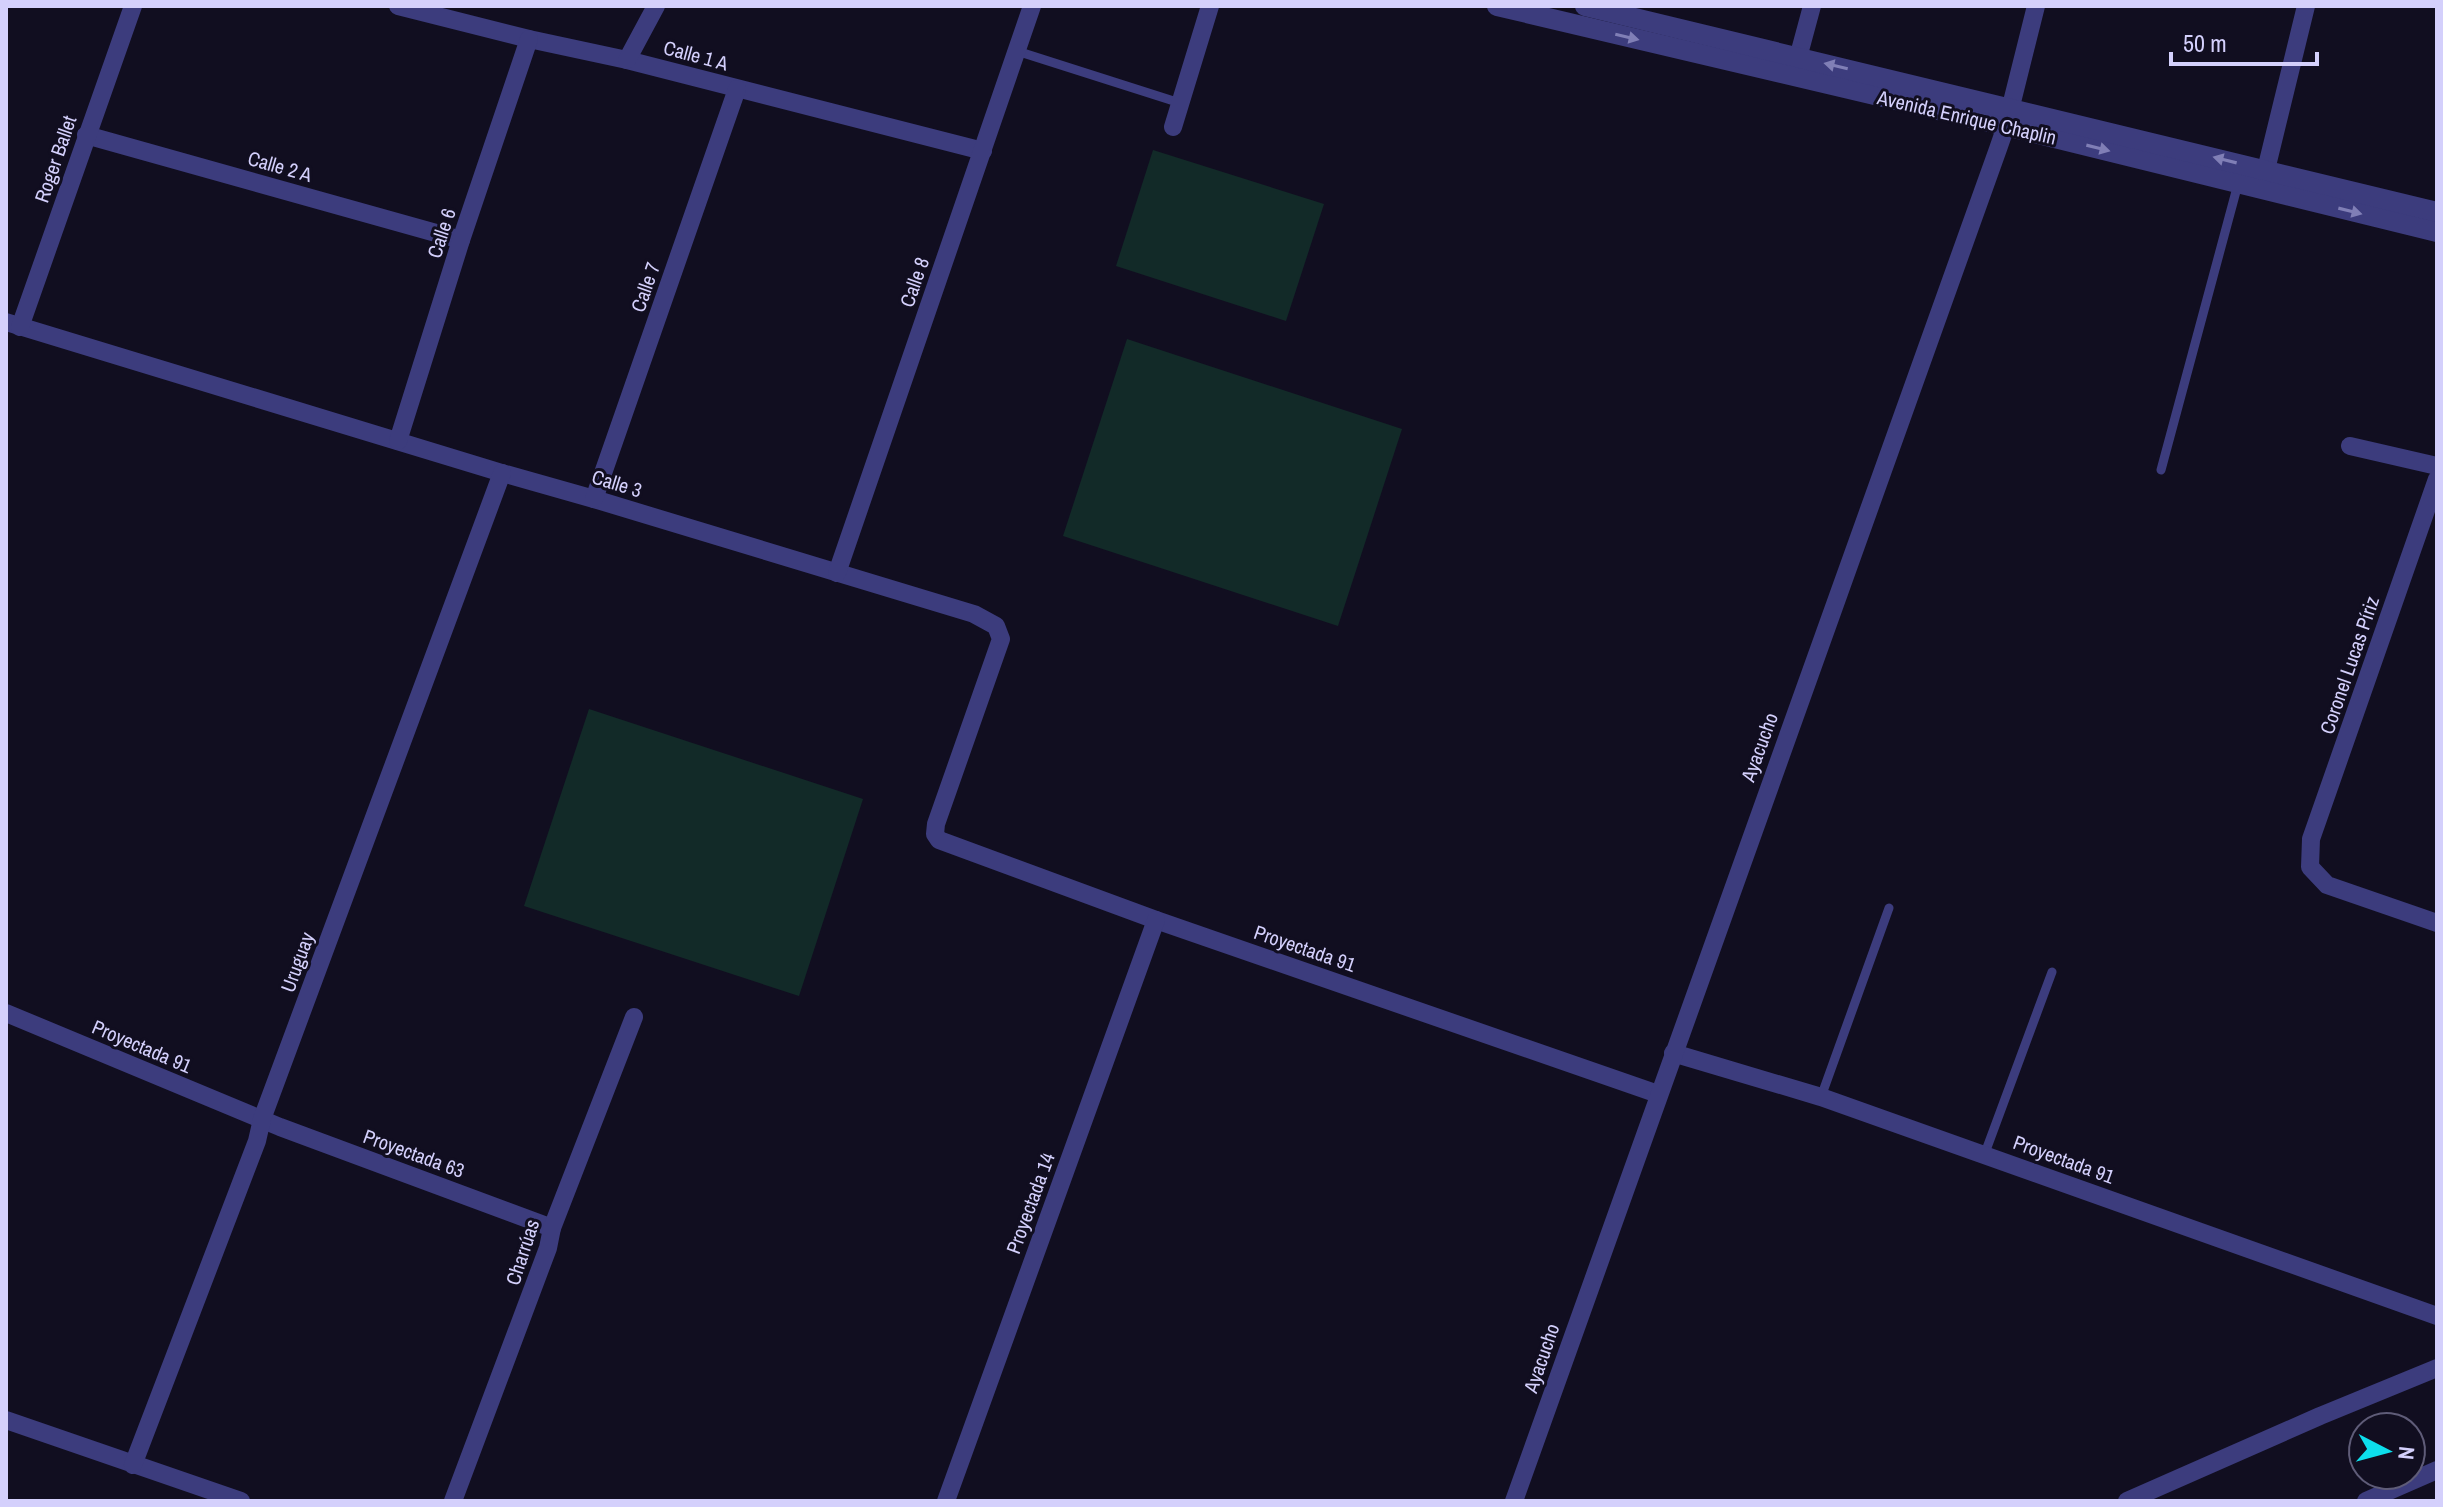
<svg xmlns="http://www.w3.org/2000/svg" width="2443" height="1507" font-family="'Archivo Narrow',sans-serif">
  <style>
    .pitch { fill: #122a28 }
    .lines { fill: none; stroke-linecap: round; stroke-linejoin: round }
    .service { stroke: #3c3c7d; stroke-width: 9 }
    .minor { stroke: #3c3c7d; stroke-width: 18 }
    .tertiary { stroke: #3c3c7d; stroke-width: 20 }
    .oneway { fill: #807fb6 }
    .labels { text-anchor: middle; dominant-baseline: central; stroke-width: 6; stroke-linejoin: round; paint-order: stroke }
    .street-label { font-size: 20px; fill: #d4d0fc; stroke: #110e20 }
  </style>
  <rect width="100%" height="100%" fill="#110e20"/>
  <g class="pitch">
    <polygon points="1153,150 1324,204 1286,321 1116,266"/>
    <polygon points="1127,339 1402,429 1338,626 1063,536"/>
    <polygon points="589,709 863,799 799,996 524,906"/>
  </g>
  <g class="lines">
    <g class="service">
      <polyline points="1017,51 1180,103"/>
      <polyline points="2161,470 2238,184"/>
      <polyline points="1821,1097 1889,908"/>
      <polyline points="1985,1153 2052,972"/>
    </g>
    <g class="minor">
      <polyline points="398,6 529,39 627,60 983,151"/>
      <polyline points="627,60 656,6"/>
      <polyline points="1795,69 1812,6"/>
      <polyline points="1173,127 1210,6"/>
      <polyline points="86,135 461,240"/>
      <polyline points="2263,182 2306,6"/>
      <polyline points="6,322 502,473 594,499 974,614 996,626 1001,639 936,824 935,834 939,840 1156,920 1658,1094"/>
      <polyline points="20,327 133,6"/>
      <polyline points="398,441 461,240 529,39"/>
      <polyline points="2350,446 2437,466"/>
      <polyline points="2437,479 2311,839 2310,867 2327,885 2437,923"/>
      <polyline points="594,499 737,89"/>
      <polyline points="837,573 1032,6"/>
      <polyline points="6,1013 280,1127 552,1228"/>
      <polyline points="1673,1053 1821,1097 2437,1316"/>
      <polyline points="6,1420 241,1501"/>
      <polyline points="133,1465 257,1141 262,1119 502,473"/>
      <polyline points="453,1501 548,1248 552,1228 634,1017"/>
      <polyline points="946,1501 1156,920"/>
      <polyline points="1514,1501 1998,149 2006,126 2036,6"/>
      <polyline points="2127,1501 2320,1416 2437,1368"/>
      <polyline points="2366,1501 2437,1470"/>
    </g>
    <g class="tertiary">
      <polyline points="1497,6 2006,126 2437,232"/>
      <polyline points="1585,6 2437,212"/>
    </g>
  </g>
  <defs><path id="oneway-solid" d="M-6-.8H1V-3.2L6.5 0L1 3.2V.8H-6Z" transform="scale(2)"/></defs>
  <g class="oneway">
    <use href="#oneway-solid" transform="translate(1627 37) rotate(13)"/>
    <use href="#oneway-solid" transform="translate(1836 66) rotate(-167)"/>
    <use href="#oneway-solid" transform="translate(2098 148) rotate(14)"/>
    <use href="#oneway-solid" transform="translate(2225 160) rotate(-166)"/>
    <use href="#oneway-solid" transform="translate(2350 211) rotate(14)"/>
  </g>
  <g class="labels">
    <g class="street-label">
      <text transform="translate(696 55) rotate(15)">Calle 1 A</text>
      <text transform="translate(1967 117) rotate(13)">Avenida Enrique Chaplin</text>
      <text transform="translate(55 159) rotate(-71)">Roger Ballet</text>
      <text transform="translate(280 166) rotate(16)">Calle 2 A</text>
      <text transform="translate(441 233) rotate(-72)">Calle 6</text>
      <text transform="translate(914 282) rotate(-71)">Calle 8</text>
      <text transform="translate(645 287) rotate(-71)">Calle 7</text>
      <text transform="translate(617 483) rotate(17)">Calle 3</text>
      <text transform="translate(2349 665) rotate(-71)">Coronel Lucas Píriz</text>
      <text transform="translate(1759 747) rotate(-70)">Ayacucho</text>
      <text transform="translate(1305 948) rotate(19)">Proyectada 91</text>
      <text transform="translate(297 962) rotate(-70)">Uruguay</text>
      <text transform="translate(142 1046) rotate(23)">Proyectada 91</text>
      <text transform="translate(414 1153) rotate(20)">Proyectada 63</text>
      <text transform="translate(2064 1159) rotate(20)">Proyectada 91</text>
      <text transform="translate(1030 1203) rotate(-70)">Proyectada 14</text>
      <text transform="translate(522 1252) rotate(-72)">Charrúas</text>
      <text transform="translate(1541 1358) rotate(-71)">Ayacucho</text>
    </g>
  </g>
  <rect width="2443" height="1507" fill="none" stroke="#d4d0fc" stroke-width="16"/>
  <g transform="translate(2387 1451) rotate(96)"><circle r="38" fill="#110e20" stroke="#5f5c78" stroke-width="2"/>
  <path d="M0-6L14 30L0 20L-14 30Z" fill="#0ddeec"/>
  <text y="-12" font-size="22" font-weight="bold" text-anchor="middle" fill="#d4d0fc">N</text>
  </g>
  <path d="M2171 52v12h146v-12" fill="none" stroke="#d4d0fc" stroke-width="4"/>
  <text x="2183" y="52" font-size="24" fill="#d4d0fc" stroke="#110e20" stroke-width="6" paint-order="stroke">50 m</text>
</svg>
